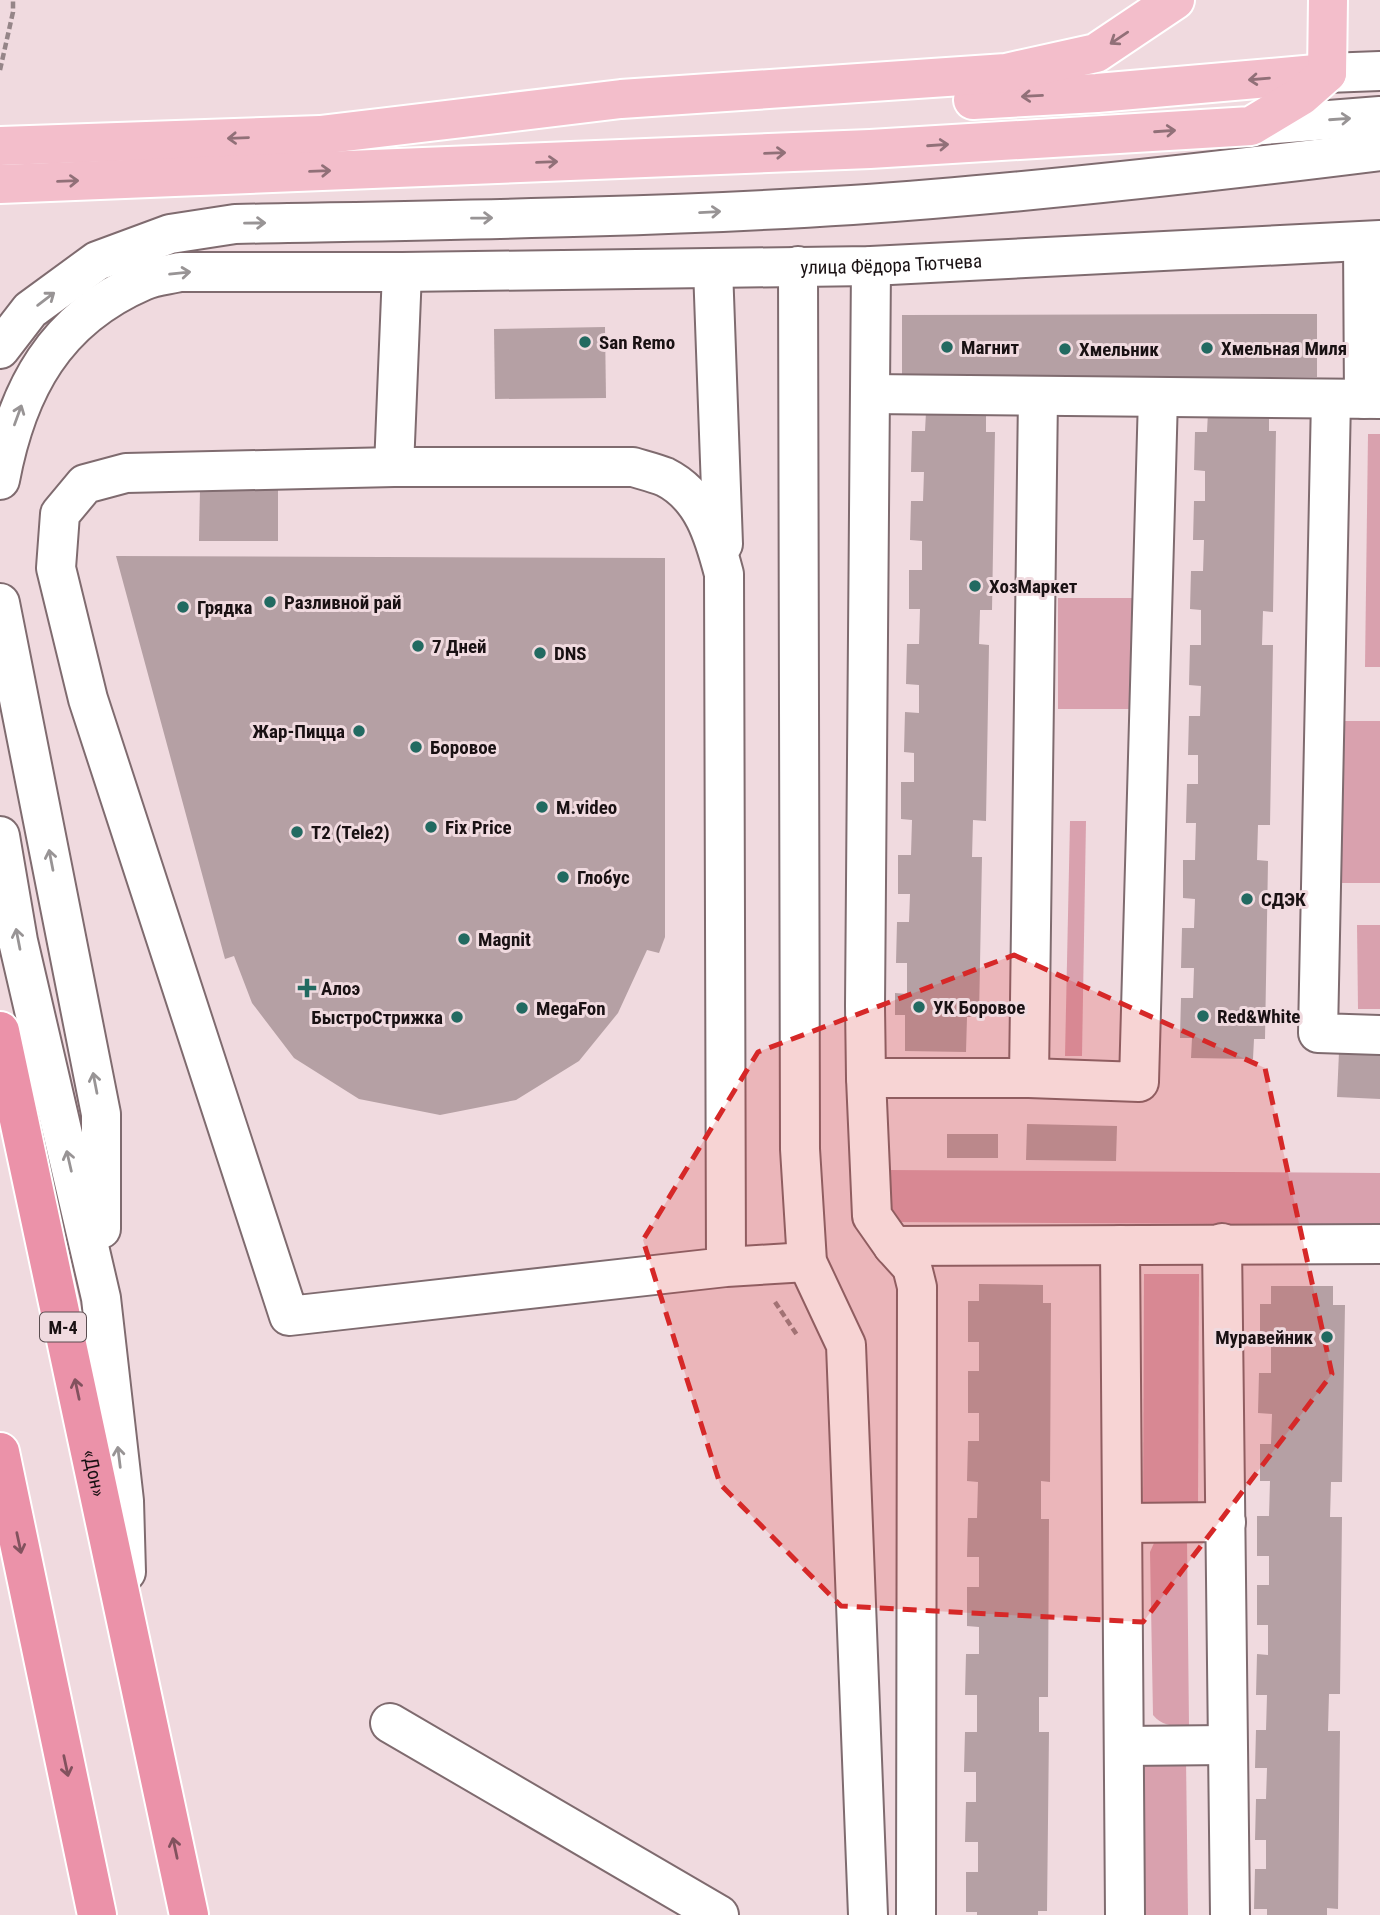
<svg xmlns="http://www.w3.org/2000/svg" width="1380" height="1915" font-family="'Roboto Condensed',sans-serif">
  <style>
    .green { fill: #d9a1ae }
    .building { fill: #b5a0a4 }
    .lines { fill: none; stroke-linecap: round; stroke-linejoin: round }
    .minor-casing { stroke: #7f6b6f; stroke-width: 42 }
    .major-casing { stroke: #fff; stroke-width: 42 }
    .highway-casing { stroke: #fff; stroke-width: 42 }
    .path { stroke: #958588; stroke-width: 4.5; stroke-dasharray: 7 3.5; stroke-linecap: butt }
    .minor { stroke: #fff; stroke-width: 38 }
    .major { stroke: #f3becb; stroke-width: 38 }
    .highway { stroke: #eb92a9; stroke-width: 38 }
    .oneway { stroke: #917078 }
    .oneway2 { stroke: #989495 }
    .oneway3 { stroke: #82525e }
    .marked { fill: #d62828; fill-opacity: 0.2; stroke: #d62828; stroke-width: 5; stroke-dasharray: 14 9; stroke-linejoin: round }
    .poi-dot { fill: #226a61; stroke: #f0dadf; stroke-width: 2.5 }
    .labels { text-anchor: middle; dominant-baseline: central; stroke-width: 6; stroke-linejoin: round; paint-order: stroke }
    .shield { fill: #f0dadf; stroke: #5a4d50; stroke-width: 2 }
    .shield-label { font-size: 18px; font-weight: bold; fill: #191113 }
    .street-label { font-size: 19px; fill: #191113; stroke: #f0dadf }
    .poi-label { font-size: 19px; font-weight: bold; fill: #191113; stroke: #f0dadf; text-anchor: start }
  </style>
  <rect width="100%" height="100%" fill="#f0dadf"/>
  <g class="green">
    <polygon points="1368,434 1380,434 1380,667 1365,667"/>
    <rect x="1058" y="598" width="76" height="111"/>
    <rect x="1342" y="721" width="38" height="162"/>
    <polygon points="1070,821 1086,821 1082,1056 1065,1056"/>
    <polygon points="1357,925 1380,925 1380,1009 1358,1009"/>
    <polygon points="888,1170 1380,1173 1380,1225 887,1222"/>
    <polygon points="1144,1274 1199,1274 1198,1509 1143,1508"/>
    <path d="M 1164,1539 L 1187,1539 L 1189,1726 C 1174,1726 1163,1727 1153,1715 L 1150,1552 L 1154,1543 Z"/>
    <polygon points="1139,1759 1186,1759 1188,1915 1141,1915"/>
  </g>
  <g class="building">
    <polygon points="1317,314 1317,377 902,378 902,315"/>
    <polygon points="605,327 606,398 495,399 494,329"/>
    <polygon points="926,412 986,413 986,432 995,432 992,610 980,610 979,644 989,645 986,821 973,820 972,857 982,857 979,1017 967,1017 966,1052 905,1051 905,1015 895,1015 895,993 907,994 907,963 896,963 897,922 909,922 910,894 898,894 898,855 911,855 912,820 901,819 901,782 914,782 914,753 904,752 905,712 919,713 919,685 906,684 907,644 919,644 920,609 909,609 909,570 922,570 922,541 910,540 911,501 923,501 924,472 911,472 912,431 925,431"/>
    <polygon points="1208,412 1269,414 1269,431 1276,431 1273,612 1263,611 1262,645 1273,645 1270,825 1258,825 1257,860 1268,861 1265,1039 1254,1039 1253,1059 1191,1058 1192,1038 1180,1038 1181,998 1193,998 1194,968 1181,968 1182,928 1194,928 1195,899 1183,898 1183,860 1195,860 1196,823 1186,823 1187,784 1198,784 1198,755 1188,755 1189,716 1200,716 1201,686 1189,685 1190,645 1201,645 1201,610 1190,609 1191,571 1203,571 1204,540 1193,540 1194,501 1205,501 1205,471 1194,470 1195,432 1207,432"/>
    <polygon points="200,490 278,490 278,541 199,541"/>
    <polygon points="116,556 665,558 665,937 659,953 647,950 618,1013 579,1061 516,1100 440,1115 359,1099 294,1058 252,1003 234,956 225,959"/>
    <polygon points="1339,1052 1380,1053 1380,1099 1337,1097"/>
    <polygon points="1027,1124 1117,1126 1116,1161 1026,1160"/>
    <rect x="947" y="1134" width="51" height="24"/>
    <polygon points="979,1284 1043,1285 1043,1303 1051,1303 1050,1482 1041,1481 1041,1519 1049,1519 1048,1697 1039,1697 1039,1732 1049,1732 1047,1911 1038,1911 1038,1915 977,1915 977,1912 966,1912 966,1872 978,1872 978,1842 965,1842 966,1802 976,1802 976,1772 964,1772 965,1732 977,1732 977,1695 965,1695 966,1654 979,1654 979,1627 967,1626 967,1587 979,1587 979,1557 967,1557 968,1518 977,1518 978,1482 967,1481 968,1441 979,1441 979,1413 968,1413 968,1371 979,1371 979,1342 968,1342 968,1301 979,1301"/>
    <polygon points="1271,1286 1333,1286 1333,1305 1345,1305 1342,1482 1331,1482 1330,1517 1342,1517 1340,1694 1329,1694 1328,1731 1340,1731 1338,1909 1327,1908 1327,1915 1267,1915 1267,1909 1254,1909 1255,1869 1266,1869 1266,1840 1255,1840 1256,1799 1266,1799 1267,1768 1255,1768 1256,1730 1266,1730 1267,1695 1256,1695 1257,1654 1268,1655 1268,1625 1257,1625 1257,1585 1269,1585 1269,1556 1257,1556 1257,1516 1269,1516 1270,1481 1260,1481 1260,1444 1271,1444 1272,1414 1258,1413 1259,1373 1271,1373 1271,1344 1260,1343 1260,1304 1271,1304"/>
  </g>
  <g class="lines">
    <defs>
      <g id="minor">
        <polyline points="1327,73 1380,71"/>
        <polyline points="1251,126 1380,116"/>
        <polyline points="1363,242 1364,399"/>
        <polyline points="798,266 800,1149 807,1262 846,1345 868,1915"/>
        <polyline points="871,266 865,1006 866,1078 872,1216 893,1246 1380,1244"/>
        <polyline points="713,268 723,544"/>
        <path d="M 0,349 L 30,310 L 97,261 L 170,234 L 235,224 C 441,220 647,218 852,205 C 1029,193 1204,173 1380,151"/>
        <polyline points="870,394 1380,399"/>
        <polyline points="1331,399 1318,1033 1380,1035"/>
        <polyline points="394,467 402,272"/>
        <path id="s1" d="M 0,480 C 17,389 55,319 143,281 C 154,276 168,275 180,272 L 402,272 L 871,266 L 1380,240"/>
        <polyline points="0,603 101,1114 101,1229"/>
        <polyline points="0,836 18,941 101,1298 124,1501 126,1572"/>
        <polyline points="866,1078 1029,1078 1139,1082 1158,397"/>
        <polyline points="1029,1078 1038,396"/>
        <polyline points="1222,1243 1230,1915"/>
        <polyline points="1120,1245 1125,1915"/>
        <polyline points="893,1246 912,1267 917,1287 916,1915"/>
        <path d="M 726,1267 L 724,574 C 714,536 703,496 665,477 C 655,473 643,470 633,467 L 394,467 L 126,473 L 85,484 L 60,514 L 56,568 L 88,699 L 289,1316 L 726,1267 L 807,1262"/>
        <polyline points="1124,1523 1226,1522"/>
        <polyline points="390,1723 719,1915"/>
        <polyline points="1124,1746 1227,1745"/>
      </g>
      <g id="major">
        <polyline points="973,100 1097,93 1327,73"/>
        <polyline points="0,146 320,135 621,99 1006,73 1096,53 1175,0"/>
        <polyline points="0,184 870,149 1251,126 1301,96 1327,73 1328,0"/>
      </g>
      <g id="highway">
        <path id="s2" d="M 0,1031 L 189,1915"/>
        <polyline points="0,1452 97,1915"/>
      </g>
    </defs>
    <use href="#minor" class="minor-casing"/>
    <use href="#major" class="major-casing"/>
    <use href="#highway" class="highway-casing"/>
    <g class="path">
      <polyline points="0,70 13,12 13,0"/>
      <polyline points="775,1302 797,1335"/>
    </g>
    <use href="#minor" class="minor"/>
    <use href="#major" class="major"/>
    <use href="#highway" class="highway"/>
  </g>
  <defs><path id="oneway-shaft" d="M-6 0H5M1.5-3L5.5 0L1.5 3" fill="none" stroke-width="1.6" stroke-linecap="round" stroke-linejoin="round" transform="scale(1.75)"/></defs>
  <g class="oneway">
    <use href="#oneway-shaft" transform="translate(1119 38) rotate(146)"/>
    <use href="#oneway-shaft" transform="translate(1259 79) rotate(175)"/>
    <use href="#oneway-shaft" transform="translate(1032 96) rotate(177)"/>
    <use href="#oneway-shaft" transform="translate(1165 131) rotate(-4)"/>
    <use href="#oneway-shaft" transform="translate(238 138) rotate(178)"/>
    <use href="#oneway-shaft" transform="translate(938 145) rotate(-4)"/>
    <use href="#oneway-shaft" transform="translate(775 153) rotate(-2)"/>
    <use href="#oneway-shaft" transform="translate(547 162) rotate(-2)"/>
    <use href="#oneway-shaft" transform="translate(320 171) rotate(-2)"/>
    <use href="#oneway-shaft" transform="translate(68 181) rotate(-2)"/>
  </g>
  <g class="oneway2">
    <use href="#oneway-shaft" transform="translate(1340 119) rotate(-4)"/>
    <use href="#oneway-shaft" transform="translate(710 212) rotate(-3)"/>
    <use href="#oneway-shaft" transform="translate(482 218) rotate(-1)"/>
    <use href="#oneway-shaft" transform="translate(255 223) rotate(-1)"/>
    <use href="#oneway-shaft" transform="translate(180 273) rotate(-6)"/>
    <use href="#oneway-shaft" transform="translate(46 299) rotate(-37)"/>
    <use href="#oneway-shaft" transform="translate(18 415) rotate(-70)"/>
    <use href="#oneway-shaft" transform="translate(51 860) rotate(-101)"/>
    <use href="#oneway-shaft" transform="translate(18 939) rotate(-101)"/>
    <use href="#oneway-shaft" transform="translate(95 1083) rotate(-101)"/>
    <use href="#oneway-shaft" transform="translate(69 1161) rotate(-103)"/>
    <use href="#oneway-shaft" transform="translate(119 1457) rotate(-97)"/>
  </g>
  <g class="oneway3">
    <use href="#oneway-shaft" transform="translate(77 1389) rotate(-102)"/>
    <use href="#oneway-shaft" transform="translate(19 1543) rotate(78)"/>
    <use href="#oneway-shaft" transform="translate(66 1766) rotate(78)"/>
    <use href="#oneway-shaft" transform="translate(175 1848) rotate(-102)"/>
  </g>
  <path class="marked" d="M 1014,955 L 1265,1068 L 1332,1374 L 1143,1622 L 841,1606 L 720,1484 L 643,1240 L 758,1052 Z"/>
  <g class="poi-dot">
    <circle cx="585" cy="342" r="7"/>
    <circle cx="947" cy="347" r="7"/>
    <circle cx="1207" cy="348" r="7"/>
    <circle cx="1065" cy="349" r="7"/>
    <circle cx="975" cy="586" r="7"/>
    <circle cx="270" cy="602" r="7"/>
    <circle cx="183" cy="607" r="7"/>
    <circle cx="418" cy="646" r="7"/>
    <circle cx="540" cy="653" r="7"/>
    <circle cx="359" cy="731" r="7"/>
    <circle cx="416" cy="747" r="7"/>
    <circle cx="542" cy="807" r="7"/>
    <circle cx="431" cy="827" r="7"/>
    <circle cx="297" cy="832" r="7"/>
    <circle cx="563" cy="877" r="7"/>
    <circle cx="1247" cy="899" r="7"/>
    <circle cx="464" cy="939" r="7"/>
    <path d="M303.5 977.5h7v7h7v7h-7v7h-7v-7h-7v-7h7z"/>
    <circle cx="919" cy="1007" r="7"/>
    <circle cx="522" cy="1008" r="7"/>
    <circle cx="1203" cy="1016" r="7"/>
    <circle cx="457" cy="1017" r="7"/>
    <circle cx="1327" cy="1337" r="7"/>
  </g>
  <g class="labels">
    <rect class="shield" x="40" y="1312.5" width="46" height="29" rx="5"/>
    <g class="shield-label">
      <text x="63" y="1327">М-4</text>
    </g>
    <g class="street-label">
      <text stroke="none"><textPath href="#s1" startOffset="1006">улица Фёдора Тютчева</textPath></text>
      <text stroke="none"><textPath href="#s2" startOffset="452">«Дон»</textPath></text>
    </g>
    <g class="poi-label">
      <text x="599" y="342">San Remo</text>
      <text x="961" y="347">Магнит</text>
      <text x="1221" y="348">Хмельная Миля</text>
      <text x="1079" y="349">Хмельник</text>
      <text x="989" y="586">ХозМаркет</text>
      <text x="284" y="602">Разливной рай</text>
      <text x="197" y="607">Грядка</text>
      <text x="432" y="646">7 Дней</text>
      <text x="554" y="653">DNS</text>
      <text x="345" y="731" text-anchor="end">Жар-Пицца</text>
      <text x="430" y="747">Боровое</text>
      <text x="556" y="807">M.video</text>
      <text x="445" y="827">Fix Price</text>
      <text x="311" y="832">T2 (Tele2)</text>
      <text x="577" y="877">Глобус</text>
      <text x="1261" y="899">СДЭК</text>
      <text x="478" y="939">Magnit</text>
      <text x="321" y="988">Алоэ</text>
      <text x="933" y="1007">УК Боровое</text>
      <text x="536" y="1008">MegaFon</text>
      <text x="1217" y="1016">Red&amp;White</text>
      <text x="443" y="1017" text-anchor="end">БыстроСтрижка</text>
      <text x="1313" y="1337" text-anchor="end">Муравейник</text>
    </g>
  </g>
</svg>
